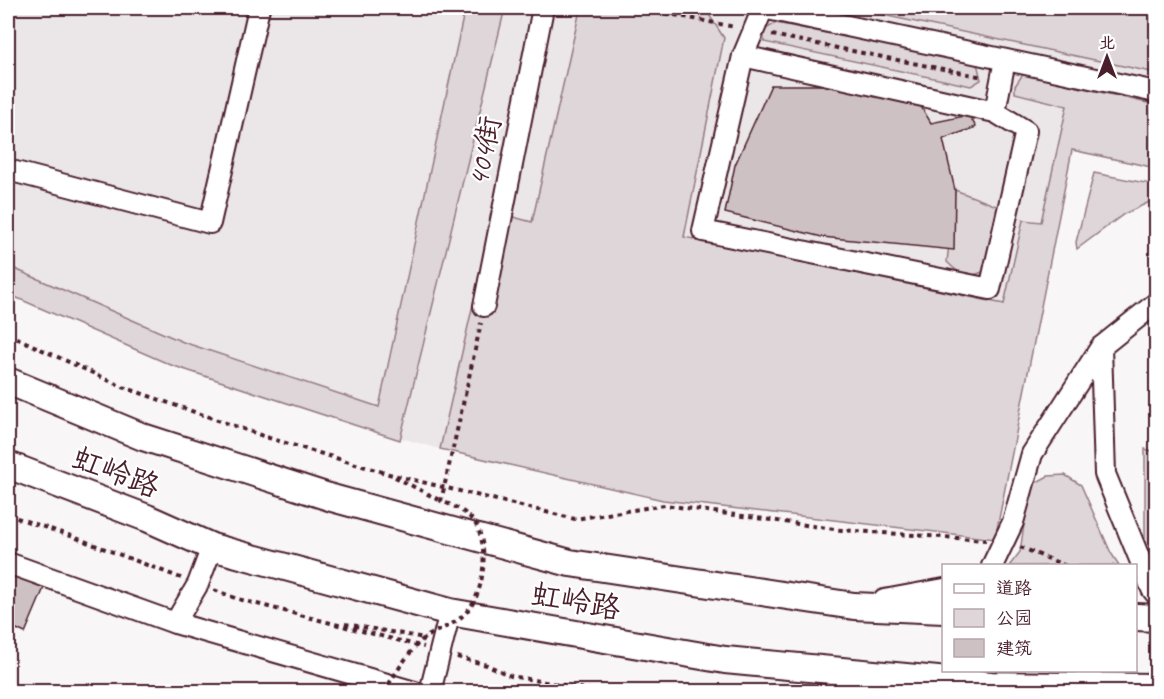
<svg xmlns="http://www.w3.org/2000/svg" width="1164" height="699" font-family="Caveat,'LXGW WenKai TC',sans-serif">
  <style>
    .built { fill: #ebe6e8 }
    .green { fill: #ded6d9; stroke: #947a82; stroke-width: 1.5 }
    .building { fill: #cdc1c4; stroke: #4a1f2b; stroke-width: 1.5 }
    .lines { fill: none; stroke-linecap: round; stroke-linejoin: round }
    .minor-casing { stroke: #4a1f2b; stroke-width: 24 }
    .major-casing { stroke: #4a1f2b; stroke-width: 30 }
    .path { stroke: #4a1f2b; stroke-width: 4; stroke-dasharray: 4.5 4.5; stroke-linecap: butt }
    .minor { stroke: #fff; stroke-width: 20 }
    .major { stroke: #fff; stroke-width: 26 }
    .path-bridge { stroke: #4a1f2b; stroke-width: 4; stroke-dasharray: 4.5 4.5; stroke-linecap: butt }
    .labels { text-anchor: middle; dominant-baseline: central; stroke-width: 4.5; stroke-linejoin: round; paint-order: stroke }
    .street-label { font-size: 30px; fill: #4a1f2b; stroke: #fff }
  </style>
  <rect width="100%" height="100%" fill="#f8f6f7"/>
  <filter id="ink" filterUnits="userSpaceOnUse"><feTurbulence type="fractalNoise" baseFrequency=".0167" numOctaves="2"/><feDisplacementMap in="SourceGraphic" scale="12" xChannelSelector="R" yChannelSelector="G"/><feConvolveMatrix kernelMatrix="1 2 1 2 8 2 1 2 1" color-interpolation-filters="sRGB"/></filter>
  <g filter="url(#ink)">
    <polygon class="built" points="8,8 1156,8 1156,168 1072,150 995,539 663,500 440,449 330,418 171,365 8,293"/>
    <g class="green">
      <polygon points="465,8 505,8 400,440 171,365 8,294 8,266 183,342 379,407"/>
      <polygon points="583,8 694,8 706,10 724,38 684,237 1004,304 1023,220 1041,222 1067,106 1015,93 1015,86 1023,74 1156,105 1156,168 1072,150 995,539 663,500 440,449 494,212 532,222 580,10"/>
      <polygon points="850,8 1156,8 1156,73"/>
      <polygon points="776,23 974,62 978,67 981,80 971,86 764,42 764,30"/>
      <polygon points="1094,173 1156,185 1156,199 1124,214 1077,249 1076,242"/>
      <path d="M 955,190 L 997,206 L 1005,220 L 989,269 C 969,279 963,278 947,262 Z"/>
      <polygon points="1145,449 1156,452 1156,561 1145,547"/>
      <polygon points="1065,475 1081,485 1111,553 1119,565 1009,566 1020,552 1027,504 1035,483 1048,476"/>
    </g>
    <g class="building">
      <polygon points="771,85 824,85 919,103 931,123 969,115 976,127 943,139 955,190 954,250 822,237 725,213 735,165"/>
      <polygon points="8,572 44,588 25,633 8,625"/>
    </g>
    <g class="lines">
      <defs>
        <g id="minor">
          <polyline points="763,8 743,56 703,231 990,289 1026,131 995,112 1005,60"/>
          <polyline points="763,8 1156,92"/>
          <polyline points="743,56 995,112"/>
          <polyline points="8,170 210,223 259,8"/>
          <polyline points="484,306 543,8"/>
          <polyline points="1101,347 1105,474 1152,589 1156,594"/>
          <polyline points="8,563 175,623 415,692"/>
          <polyline points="992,566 1013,522 1032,454 1101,347 1156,303"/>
          <polyline points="884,600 944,589"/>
          <polyline points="175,623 198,584 212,547"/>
          <polyline points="430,692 450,612"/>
        </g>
        <g id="major">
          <polyline points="8,381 143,437 332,498 570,563 854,606 944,610"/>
          <polyline points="8,465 147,518 212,547 450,612 725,660 991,685 1156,687"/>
          <polyline points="1136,617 1156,618"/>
        </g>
      </defs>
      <use href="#minor" class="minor-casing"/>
      <use href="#major" class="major-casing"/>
      <g class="path">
        <polyline points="639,8 735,27"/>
        <polyline points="772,35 983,77"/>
        <polyline points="8,334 123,387 269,438 389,474 575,519 665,505 841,530 986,540"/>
        <polyline points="465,395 481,323"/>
        <polyline points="395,477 441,501"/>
        <polyline points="8,515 71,536 181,578"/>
        <polyline points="1020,547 1066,566"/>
        <polyline points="214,590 238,599 424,647"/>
        <polyline points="345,624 425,638"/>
        <polyline points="457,657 487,665 511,676 602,692"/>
      </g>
      <use href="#minor" class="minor"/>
      <use href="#major" class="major"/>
      <path class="path-bridge" d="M 384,692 C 393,677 412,646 426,637 C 442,627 455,626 468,610 C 485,591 489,545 475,523 C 466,511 454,506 441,501 L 465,395"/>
    </g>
  </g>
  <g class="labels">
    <g class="street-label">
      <text transform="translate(484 151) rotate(-79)">404街</text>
      <text transform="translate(116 472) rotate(21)">虹岭路</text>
      <text transform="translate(576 601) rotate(10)">虹岭路</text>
    </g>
  </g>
  <rect width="1164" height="699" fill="none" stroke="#fff" stroke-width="30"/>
  <rect x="15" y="15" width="1134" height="669" fill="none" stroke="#4a1f2b" stroke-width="2" filter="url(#ink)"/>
  <rect x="942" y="564" width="195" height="108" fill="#ffffff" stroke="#b7a5aa" stroke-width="1.5"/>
  <rect x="954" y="584" width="30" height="9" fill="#ffffff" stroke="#b7a5aa" stroke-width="1.5"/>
  <text x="996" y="594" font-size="18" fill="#4a1f2b">道路</text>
  <rect x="954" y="609" width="30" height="18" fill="#ded6d9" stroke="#b7a5aa" stroke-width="1.5"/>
  <text x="996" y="624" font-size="18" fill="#4a1f2b">公园</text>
  <rect x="954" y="639" width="30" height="18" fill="#cdc1c4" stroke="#b7a5aa" stroke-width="1.5"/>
  <text x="996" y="654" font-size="18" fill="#4a1f2b">建筑</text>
  <g transform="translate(1107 57)" stroke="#ffffff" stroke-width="4.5" paint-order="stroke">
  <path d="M0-4.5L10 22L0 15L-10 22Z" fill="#4a1f2b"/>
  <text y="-9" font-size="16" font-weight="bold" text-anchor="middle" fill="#4a1f2b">北</text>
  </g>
</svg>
